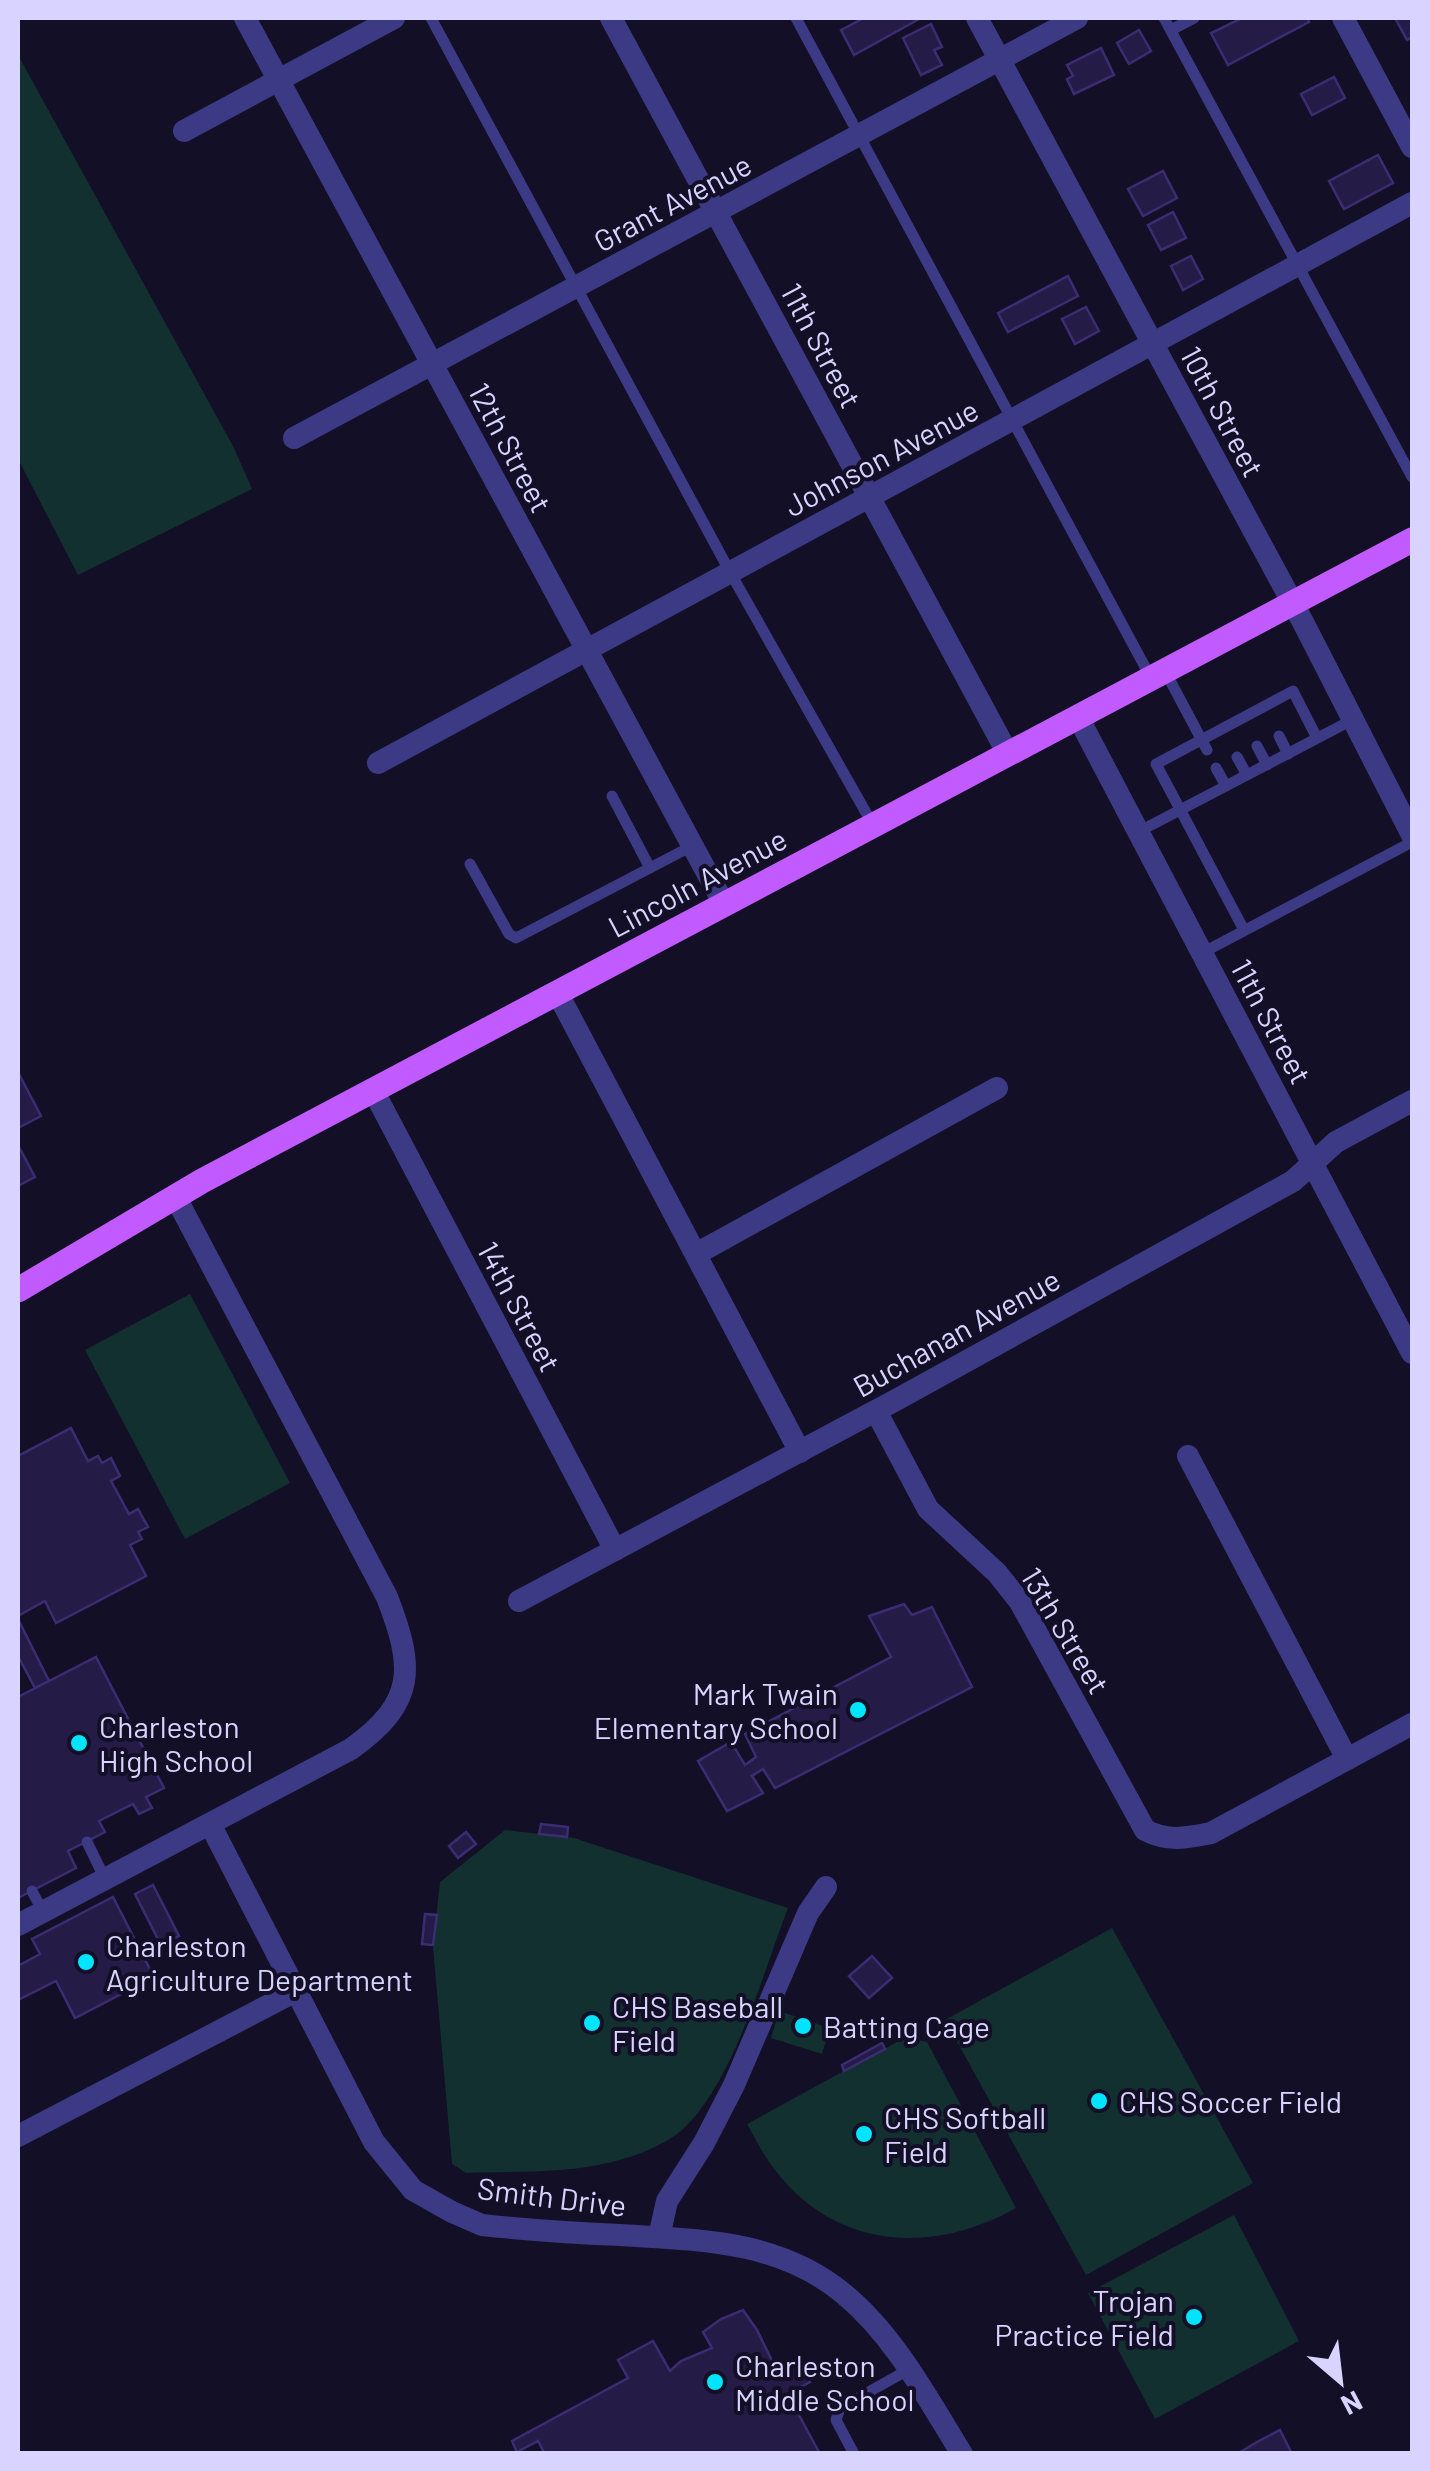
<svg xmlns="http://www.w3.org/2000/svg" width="1430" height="2471" font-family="Barlow,sans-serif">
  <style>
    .green { fill: #12302f }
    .building { fill: #241b47; stroke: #3b2d73; stroke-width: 2.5 }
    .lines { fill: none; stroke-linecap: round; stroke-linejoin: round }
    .service { stroke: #3d3a85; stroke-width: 11 }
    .minor { stroke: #3d3a85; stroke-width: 22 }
    .primary { stroke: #c25bff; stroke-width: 25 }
    .poi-dot { fill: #00e5ff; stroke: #130f26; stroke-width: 4 }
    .labels { text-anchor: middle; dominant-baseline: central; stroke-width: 8; stroke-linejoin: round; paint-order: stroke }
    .street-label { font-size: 30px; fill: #d9d4ff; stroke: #130f26 }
    .poi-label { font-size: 30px; fill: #d9d4ff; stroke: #130f26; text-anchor: start }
  </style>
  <rect width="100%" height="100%" fill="#130f26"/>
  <g class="green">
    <polygon points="18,55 234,448 252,489 78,575 18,459"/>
    <polygon points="190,1294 290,1483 185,1539 85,1350"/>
    <path d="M 505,1830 L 574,1838 L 788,1908 C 763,1973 733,2084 682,2130 C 663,2146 636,2156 612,2162 C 566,2174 513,2171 466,2173 L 452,2164 L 433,1947 L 440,1882 Z"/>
    <polygon points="1112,1928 1253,2183 1086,2275 945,2020"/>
    <polygon points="779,2011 830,2028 822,2054 771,2038"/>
    <path d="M 906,2037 L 927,2042 L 1016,2208 C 933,2255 836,2250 775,2170 C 764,2156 756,2140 747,2124 Z"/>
    <polygon points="1234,2215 1299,2341 1155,2419 1088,2293"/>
  </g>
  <g class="building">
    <polygon points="864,18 921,18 854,55 841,30"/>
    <polygon points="1242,18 1307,18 1309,22 1228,65 1211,33"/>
    <polygon points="1395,18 1412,18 1412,37 1407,40"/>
    <polygon points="931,24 942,47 934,50 942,65 921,75 903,38"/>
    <polygon points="1139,30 1151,51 1129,64 1117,43"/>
    <polygon points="1101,48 1114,75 1074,94 1067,79 1073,76 1067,65"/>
    <polygon points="1334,77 1345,98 1312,115 1301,94"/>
    <polygon points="1378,155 1393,183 1344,209 1329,181"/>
    <polygon points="1163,171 1177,198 1143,216 1128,189"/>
    <polygon points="1173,212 1186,238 1161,250 1148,225"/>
    <polygon points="1191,256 1203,279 1183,290 1171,266"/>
    <polygon points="1068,276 1078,296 1008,332 998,313"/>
    <polygon points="1086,307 1099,331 1075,344 1062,319"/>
    <polygon points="19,1074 41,1116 18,1128 18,1075"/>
    <polygon points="18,1145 35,1177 18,1186"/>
    <polygon points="71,1428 88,1461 98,1456 102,1463 111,1458 120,1476 111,1481 129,1514 138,1509 148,1527 138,1532 142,1539 130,1545 146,1576 56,1623 45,1601 18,1616 18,1456"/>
    <polygon points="904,1604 912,1615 932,1607 972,1687 775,1788 763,1769 752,1776 763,1793 727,1811 698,1761 731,1742 745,1765 756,1757 745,1734 891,1657 869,1616"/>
    <polygon points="18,1619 49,1681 35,1688 18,1656"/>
    <polygon points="96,1657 164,1788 146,1797 152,1808 139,1814 133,1804 99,1821 105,1832 68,1851 76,1868 18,1898 18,1697"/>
    <polygon points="541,1824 568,1827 567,1837 539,1834"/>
    <polygon points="466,1832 476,1844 458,1858 449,1846"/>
    <polygon points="153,1885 179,1936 161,1945 135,1894"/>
    <polygon points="113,1897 154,1977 75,2018 56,1981 18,2000 18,1966 40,1954 32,1939"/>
    <polygon points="425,1914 437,1915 433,1945 422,1944"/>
    <polygon points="872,1956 892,1978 869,1998 849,1976"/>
    <polygon points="882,2043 885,2049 844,2071 842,2065"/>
    <polygon points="743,2310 757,2330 779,2375 800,2364 810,2382 791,2392 792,2402 820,2454 545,2454 538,2441 517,2452 512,2441 628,2378 618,2360 653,2341 670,2371 681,2361 712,2348 703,2332 721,2319"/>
    <polygon points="1280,2430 1292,2454 1237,2454 1257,2442"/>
  </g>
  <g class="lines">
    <g class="service">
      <polyline points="431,18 730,572 873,825"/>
      <polyline points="796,18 1151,678"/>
      <polyline points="1164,18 1412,477"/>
      <polyline points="1171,30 1194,18"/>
      <polyline points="1165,671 1207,750"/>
      <polyline points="1279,736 1288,754"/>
      <polyline points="1257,746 1267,765"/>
      <polyline points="1237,757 1247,775"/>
      <polyline points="1216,768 1226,786"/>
      <polyline points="612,796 650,868"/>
      <polyline points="1138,832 1352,720"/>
      <polyline points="470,864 509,934 516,938 692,846"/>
      <polyline points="1244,930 1156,764 1293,691 1317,738"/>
      <polyline points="1202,953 1412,842"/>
      <polyline points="87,1842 105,1879"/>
      <polyline points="32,1891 43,1912"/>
      <polyline points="854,2454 836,2420 840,2408 908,2370"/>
    </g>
    <g class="minor">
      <polyline points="245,18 724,904"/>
      <polyline points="611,18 1008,754"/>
      <polyline points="977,18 1305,626 1412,835"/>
      <polyline points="1343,18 1412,147"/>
      <polyline points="184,131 394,18"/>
      <polyline points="294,438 1077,18"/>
      <polyline points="1078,717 1412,1353"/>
      <polyline points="378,763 1412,203"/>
      <polyline points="557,992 800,1452"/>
      <polyline points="373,1090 615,1550"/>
      <polyline points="696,1254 997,1088"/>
      <path d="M 876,1411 L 928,1509 L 997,1573 L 1020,1602 L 1145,1830 C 1168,1842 1186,1838 1211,1833 L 1412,1724"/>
      <polyline points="1188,1456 1347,1759"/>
      <polyline points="519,1601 896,1400 1293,1181 1336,1142 1412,1101"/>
      <path d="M 210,1824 L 374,2142 L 413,2190 L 452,2212 L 482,2225 C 528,2230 574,2233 620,2235 C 700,2240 779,2240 844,2294 C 894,2335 928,2399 962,2454"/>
      <path d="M 18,1925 L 351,1749 C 417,1702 414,1667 387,1597 L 175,1196"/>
      <polyline points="18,2136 296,1991"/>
      <polyline points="659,2237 667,2201 704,2143 734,2085 808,1913 826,1887"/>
    </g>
    <polyline class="primary" points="18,1290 202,1181 1412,540"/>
  </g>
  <g class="poi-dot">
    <circle cx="858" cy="1710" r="10"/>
    <circle cx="79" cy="1743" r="10"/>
    <circle cx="86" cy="1962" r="10"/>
    <circle cx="592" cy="2023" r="10"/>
    <circle cx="803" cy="2026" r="10"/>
    <circle cx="1099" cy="2101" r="10"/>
    <circle cx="864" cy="2134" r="10"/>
    <circle cx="1194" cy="2317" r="10"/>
    <circle cx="715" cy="2382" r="10"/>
  </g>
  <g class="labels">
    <g class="street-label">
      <text transform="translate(672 202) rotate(-28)">Grant Avenue</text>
      <text transform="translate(822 345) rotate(62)">11th Street</text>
      <text transform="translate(1223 411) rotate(62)">10th Street</text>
      <text transform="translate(511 447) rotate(62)">12th Street</text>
      <text transform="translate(881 457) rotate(-28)">Johnson Avenue</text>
      <text transform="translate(697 882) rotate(-28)">Lincoln Avenue</text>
      <text transform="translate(1272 1021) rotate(62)">11th Street</text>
      <text transform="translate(520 1306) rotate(62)">14th Street</text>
      <text transform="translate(956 1332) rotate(-29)">Buchanan Avenue</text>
      <text transform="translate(1066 1630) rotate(59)">13th Street</text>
      <text transform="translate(552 2196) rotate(7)">Smith Drive</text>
    </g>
    <g class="poi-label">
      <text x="838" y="1693" text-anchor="end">Mark Twain<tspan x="838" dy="34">Elementary School</tspan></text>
      <text x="99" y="1726">Charleston<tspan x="99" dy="34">High School</tspan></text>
      <text x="106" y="1945">Charleston<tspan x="106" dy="34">Agriculture Department</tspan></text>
      <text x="612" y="2006">CHS Baseball<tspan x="612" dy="34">Field</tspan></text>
      <text x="823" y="2026">Batting Cage</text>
      <text x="1119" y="2101">CHS Soccer Field</text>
      <text x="884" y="2117">CHS Softball<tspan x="884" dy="34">Field</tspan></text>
      <text x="1174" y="2300" text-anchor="end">Trojan<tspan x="1174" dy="34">Practice Field</tspan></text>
      <text x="735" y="2365">Charleston<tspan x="735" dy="34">Middle School</tspan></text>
    </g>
  </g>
  <rect width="1430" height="2471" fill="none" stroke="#d9d4ff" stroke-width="40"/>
  <g transform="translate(1340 2381) rotate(152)" stroke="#130f26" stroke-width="8" paint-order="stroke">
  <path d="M0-8L18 38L0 25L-18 38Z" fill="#d9d4ff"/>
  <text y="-15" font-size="28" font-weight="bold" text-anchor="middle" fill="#d9d4ff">N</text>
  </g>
</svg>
